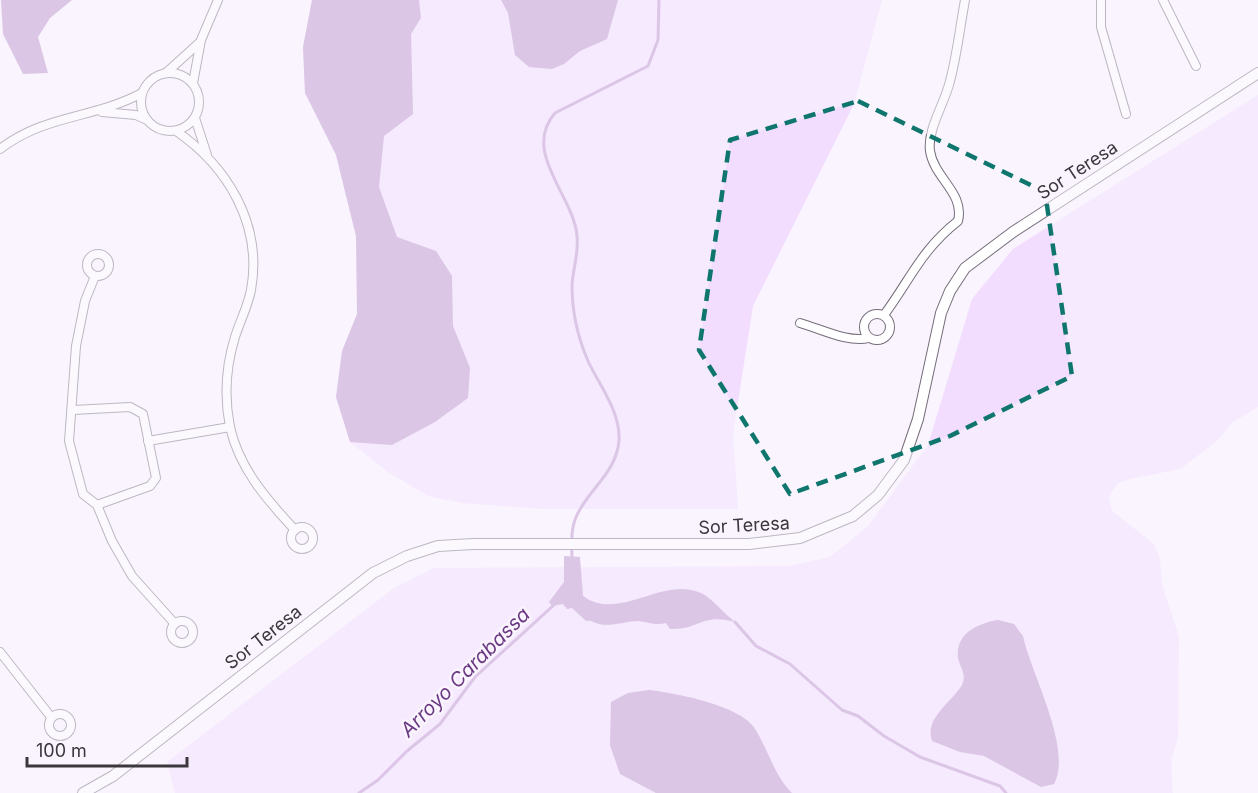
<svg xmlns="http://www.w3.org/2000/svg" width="1258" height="793" font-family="Inter,sans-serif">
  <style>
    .green { fill: #f2ddfe }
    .water { fill: #b58ec9 }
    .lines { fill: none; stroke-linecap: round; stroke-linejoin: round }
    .stream { stroke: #b58ec9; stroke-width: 3 }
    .minor-casing { stroke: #756d7a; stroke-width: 10 }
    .tertiary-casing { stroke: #756d7a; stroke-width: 12 }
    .minor { stroke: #fff; stroke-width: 8 }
    .tertiary { stroke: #fff; stroke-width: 10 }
    .marked { fill: none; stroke: #0f766e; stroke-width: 4.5; stroke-dasharray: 12 8; stroke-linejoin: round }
    .labels { text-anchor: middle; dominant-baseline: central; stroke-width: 5; stroke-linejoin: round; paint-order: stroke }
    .street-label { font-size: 18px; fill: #3b373d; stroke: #faf4fe }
    .water-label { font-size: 20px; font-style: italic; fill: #6b3a82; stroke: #faf4fe }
  </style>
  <rect width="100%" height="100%" fill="#faf4fe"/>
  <g class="green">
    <polygon points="312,0 882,0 854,104 753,306 733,434 738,509 544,509 462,503 428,496 388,472 350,442 336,397 342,351 357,314 356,236 336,155 305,93 303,47"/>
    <polygon points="1258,95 1258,407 1233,422 1217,441 1180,469 1129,479 1117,484 1109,496 1112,511 1154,544 1160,559 1162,584 1179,637 1178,737 1171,762 1173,793 175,793 167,762 394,588 434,568 789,566 830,557 868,526 928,445 972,299 1013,249"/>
  </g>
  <g class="water">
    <polygon points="1,0 72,0 50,18 38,37 48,73 23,74 3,34"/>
    <polygon points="312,0 419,0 421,18 411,34 413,114 384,136 379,187 397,237 436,251 452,276 453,326 470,368 468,398 435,422 392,445 350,442 336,397 342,351 357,314 356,236 336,155 305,93 303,47"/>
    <polygon points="501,0 618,0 607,39 580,51 564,64 552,69 529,67 515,55 508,13"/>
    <path d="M 564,556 L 580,557 L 583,596 C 620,623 663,574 703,594 C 712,599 726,615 735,622 C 700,613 701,630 670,629 L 666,623 C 656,626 648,622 638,621 C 627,621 611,627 599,624 C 593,623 593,620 586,621 L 572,608 L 567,609 L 563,604 L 552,606 L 549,602 L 564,582 Z"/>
    <path d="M 998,620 L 1014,624 L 1023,636 C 1031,674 1073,749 1054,784 L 1041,787 L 984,756 L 960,752 L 932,741 C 924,718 952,702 962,685 C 967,675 960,667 958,658 C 955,633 979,623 998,620 Z"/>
    <path d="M 649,690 C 676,693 742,706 755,729 C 768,749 775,777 792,793 L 656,793 L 620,774 L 610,745 L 611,702 L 628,693 Z"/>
  </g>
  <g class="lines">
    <g class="stream">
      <path d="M 572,560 C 572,545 570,529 577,515 C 589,489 616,473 619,441 C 621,412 599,385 588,361 C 578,338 572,310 572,285 C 573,268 579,253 577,236 C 574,196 521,152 555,113 L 648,66 L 658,40 L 659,0"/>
      <polyline points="735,622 756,646 790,664 842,710 858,716 884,736 920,757 1000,786 1006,793"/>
      <polyline points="359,793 378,780 407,751 440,724 475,677 555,604"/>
    </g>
    <defs>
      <g id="minor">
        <polyline points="1101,0 1101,27 1126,114"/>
        <polyline points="1163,0 1196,66"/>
        <polyline points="167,72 199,43"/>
        <circle cx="170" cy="102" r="29"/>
        <polyline points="193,83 201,40 218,0"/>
        <polyline points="102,112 136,115 147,120"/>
        <polyline points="195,118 207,155"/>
        <path d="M 176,131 C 227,166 263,224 251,290 C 248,306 240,321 235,337 C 226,366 224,397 230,427 C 239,468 267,500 295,530"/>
        <path d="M 0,149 C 46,114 93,119 142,93"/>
        <circle cx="98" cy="265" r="11"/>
        <polyline points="95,276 85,301 76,346 69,441 83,494 97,505 112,541 132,576 175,624"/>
        <circle cx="877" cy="327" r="13"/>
        <path d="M 884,315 C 910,280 921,250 958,221 C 965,193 934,178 930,151 C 927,129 945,103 950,81 C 957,55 960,27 965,0"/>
        <path d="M 800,323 C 821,329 848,343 869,338"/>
        <polyline points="73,410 130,407 143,414 156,478 150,486 97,505"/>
        <polyline points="148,441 230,427"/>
        <circle cx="302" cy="538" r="11"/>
        <circle cx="182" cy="632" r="11"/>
        <polyline points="0,652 51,717"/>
        <circle cx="60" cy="725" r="11"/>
      </g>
      <polyline id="tertiary" points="83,793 113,776 373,573 407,556 438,546 473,544 749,544 800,538 853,516 878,495 904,460 918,419 941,313 950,291 965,268 1013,232 1258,73"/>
    </defs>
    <use href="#minor" class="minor-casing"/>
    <use href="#tertiary" class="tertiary-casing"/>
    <use href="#minor" class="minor"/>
    <use href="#tertiary" class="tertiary"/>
  </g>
  <path d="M0 0H1258V793H0ZM 858,101 L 1045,192 L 1072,376 L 950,436 L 790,494 L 699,350 L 730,140 Z" fill="#faf4fe" fill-opacity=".55" fill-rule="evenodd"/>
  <path class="marked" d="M 858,101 L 1045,192 L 1072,376 L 950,436 L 790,494 L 699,350 L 730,140 Z"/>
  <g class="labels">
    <g class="street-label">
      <text transform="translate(1077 170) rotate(-33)">Sor Teresa</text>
      <text transform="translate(744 525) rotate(-3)">Sor Teresa</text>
      <text transform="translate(263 637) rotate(-38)">Sor Teresa</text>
    </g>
    <g class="water-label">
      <text transform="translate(465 672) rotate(-45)">Arroyo Carabassa</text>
    </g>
  </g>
  <path d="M27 757v9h160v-9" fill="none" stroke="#3b373d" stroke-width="3"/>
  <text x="36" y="757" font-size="18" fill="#3b373d" stroke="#faf4fe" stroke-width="4.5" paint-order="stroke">100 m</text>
</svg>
